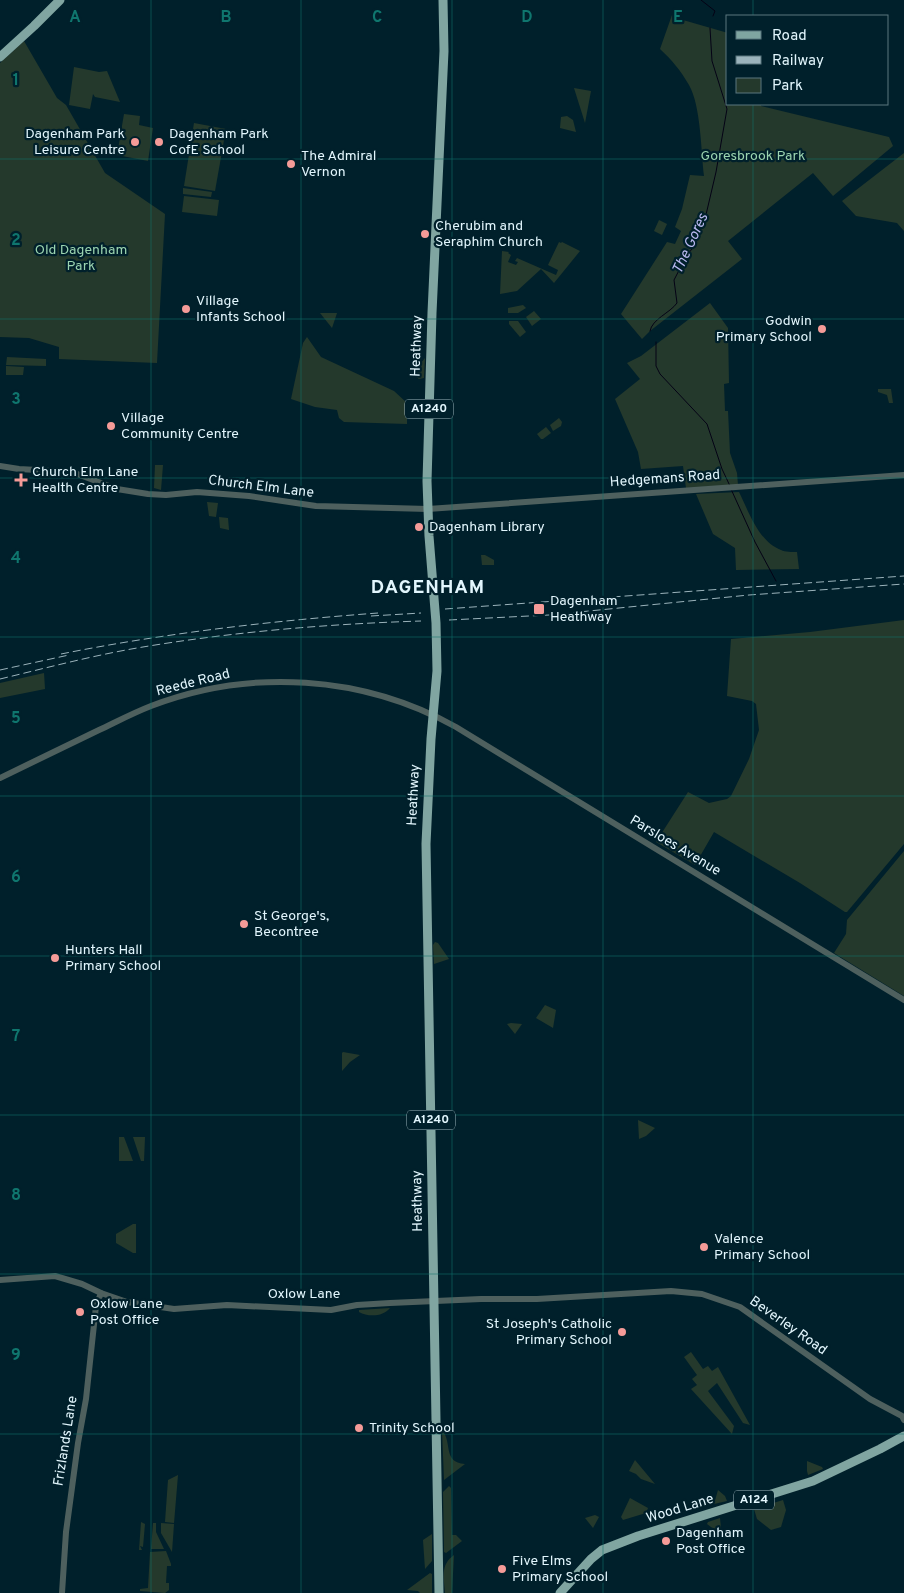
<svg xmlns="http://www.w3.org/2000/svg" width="904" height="1593" font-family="Overpass,sans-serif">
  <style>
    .green { fill: #24392c }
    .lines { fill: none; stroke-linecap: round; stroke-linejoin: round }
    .stream { stroke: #040215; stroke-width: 1 }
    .minor { stroke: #4e605e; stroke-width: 6 }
    .major { stroke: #80a5a1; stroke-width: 9 }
    .rail { stroke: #9bb3bb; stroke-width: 1; stroke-dasharray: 8 4; stroke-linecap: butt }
    .grid { fill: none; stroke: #0f766e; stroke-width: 1; stroke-opacity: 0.55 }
    .poi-dot { fill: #f59b98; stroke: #00202b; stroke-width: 2 }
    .labels { text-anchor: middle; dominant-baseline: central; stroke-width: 4.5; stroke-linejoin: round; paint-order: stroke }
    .shield { fill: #00202b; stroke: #9eb6be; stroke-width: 1 }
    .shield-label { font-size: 12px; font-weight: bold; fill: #e2f6fd }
    .poi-label { font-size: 14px; fill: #e2f6fd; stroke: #00202b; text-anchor: start }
    .park-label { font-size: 14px; fill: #9bd4b0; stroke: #00202b }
    .street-label { font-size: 14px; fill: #e2f6fd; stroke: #00202b }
    .water-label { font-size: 15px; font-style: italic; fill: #b8b8ef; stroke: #00202b }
    .district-label { font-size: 19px; font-weight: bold; letter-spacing: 1px; fill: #e2f6fd; stroke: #00202b }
    .grid-label { font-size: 16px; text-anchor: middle; font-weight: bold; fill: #0f766e; stroke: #00202b; stroke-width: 4.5; stroke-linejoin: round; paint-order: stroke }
  </style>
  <rect width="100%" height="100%" fill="#00202b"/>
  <g class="green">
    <path d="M 672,15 L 676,18 L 728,33 L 728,104 L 761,104 L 761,106 L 889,137 L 893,146 L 833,196 L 813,173 L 728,241 L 742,259 L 650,331 L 642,339 L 621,314 L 667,242 L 675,244 L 681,231 L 675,227 L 682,209 L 690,175 L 704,176 C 701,151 701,106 689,85 C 681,71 672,60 660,49 Z"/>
    <polygon points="24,41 57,98 66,105 105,173 165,214 157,363 59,359 59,347 29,338 0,337 0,63"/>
    <polygon points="74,67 99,72 107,71 120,102 95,97 93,94 90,109 69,105"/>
    <polygon points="574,88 591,91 585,123"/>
    <polygon points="124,114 140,116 139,125 153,128 148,161 117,155"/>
    <polygon points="567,116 573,120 576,132 560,128 561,117"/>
    <polygon points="194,123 226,129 215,191 184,186"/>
    <polygon points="904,153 904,231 897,223 856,216 842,201"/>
    <polygon points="183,188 212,192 211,197 183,194"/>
    <polygon points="184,196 219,200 217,216 182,212"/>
    <polygon points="659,220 667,224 662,235 654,231"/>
    <polygon points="559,242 561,243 562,242 580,251 554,283 541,269 517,291 500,294 502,251 509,252 508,253 511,255 508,262 516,265 518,262 515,261 517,258 556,275 558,270 548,265"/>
    <polygon points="710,303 728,328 729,383 724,384 725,411 728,411 730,453 737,473 738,485 686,488 683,466 641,469 638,452 615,399 640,379 627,363 641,356"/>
    <polygon points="523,305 526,308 518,313 508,313 508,308"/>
    <polygon points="534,311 541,319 532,326 526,317"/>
    <polygon points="320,313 337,313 332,328"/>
    <polygon points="509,321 518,321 526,332 520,337 509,324"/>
    <polygon points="307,337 321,357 394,391 407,403 407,424 344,422 339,418 337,410 315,407 291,399 303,343"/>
    <polygon points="7,357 46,359 46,366 6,365"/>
    <polygon points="425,358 424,378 419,379 412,374"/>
    <polygon points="6,366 24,367 23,375 6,375"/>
    <polygon points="878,389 891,389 893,403 889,403 887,395 878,392"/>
    <polygon points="559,418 562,422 561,426 553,431 550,425"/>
    <polygon points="546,427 551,433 543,439 541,439 537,434"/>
    <polygon points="155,465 163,465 161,490 154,488"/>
    <path d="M 739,492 C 749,512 758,541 781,550 C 785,552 792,552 797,552 L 799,569 L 736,570 L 735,548 L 713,534 L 696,494 Z"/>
    <polygon points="207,502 218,503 216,517 209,516"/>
    <polygon points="219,517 228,518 229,530 220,528"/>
    <polygon points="481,555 485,555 494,560 494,565 482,565"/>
    <polygon points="904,620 904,844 847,912 845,912 800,883 714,832 695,865 656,842 688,792 709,803 727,799 731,796 749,759 759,730 756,704 752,701 727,696 731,639 810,632"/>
    <polygon points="44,673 45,689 0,698 0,683"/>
    <polygon points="904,851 904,996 834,953 846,934 847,920"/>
    <polygon points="435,942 438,943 449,959 434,964 433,945"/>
    <polygon points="545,1005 556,1010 553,1028 536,1018"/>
    <polygon points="511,1023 522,1024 515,1034 507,1024"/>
    <polygon points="342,1053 343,1052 360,1055 350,1062 342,1071"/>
    <polygon points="638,1120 655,1128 646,1136 639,1139"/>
    <polygon points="119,1137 124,1137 133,1161 119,1161"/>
    <polygon points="133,1137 145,1137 144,1161 141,1161"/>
    <polygon points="133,1224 136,1224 136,1253 133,1253 116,1243 116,1234"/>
    <path d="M 390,1308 C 383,1317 368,1317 359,1312 L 359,1310 Z"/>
    <polygon points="691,1352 703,1369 708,1366 712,1371 718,1367 750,1425 743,1423 717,1383 708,1391 734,1426 732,1434 691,1389 697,1385 692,1379 697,1375 684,1357"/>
    <path d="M 442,1430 C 453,1443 442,1462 465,1464 L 444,1480 Z"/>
    <polygon points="635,1460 655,1484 641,1479 636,1474 629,1471"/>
    <polygon points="807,1461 822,1467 823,1469 808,1475 807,1471"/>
    <polygon points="178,1475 174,1523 165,1522 168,1480"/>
    <polygon points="449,1486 451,1488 452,1535 456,1535 462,1541 446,1553 444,1552 444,1546 443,1492"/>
    <polygon points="718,1490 725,1496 727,1501 714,1504"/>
    <polygon points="630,1498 648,1508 646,1513 623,1520 621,1517"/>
    <polygon points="783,1500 786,1510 781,1527 771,1530 757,1519 754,1509"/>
    <polygon points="595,1515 599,1517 593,1528 585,1518"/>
    <polygon points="720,1518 721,1528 719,1533 707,1524 708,1522"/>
    <polygon points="141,1522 145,1524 143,1547 140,1546 142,1550 139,1550"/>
    <polygon points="153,1523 156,1523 156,1532 164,1549 151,1549"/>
    <polygon points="161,1523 174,1524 172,1552 161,1533"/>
    <polygon points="432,1534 432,1561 425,1569 423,1540"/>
    <polygon points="166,1551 171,1564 171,1566 167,1566 166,1583 169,1583 169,1590 165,1593 140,1591 140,1589 148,1588 150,1552"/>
    <path d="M 454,1555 L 452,1593 L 445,1593 C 444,1577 440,1565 454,1555 Z"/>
    <polygon points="430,1573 432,1574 432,1593 420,1593 418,1591 407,1590"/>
  </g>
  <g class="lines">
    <g class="stream">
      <polyline points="701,0 715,11 713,16"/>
      <path d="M 650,331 C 652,319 670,313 677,303 L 674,280 L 687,255 L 692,249 L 705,219 L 716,172 L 727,109 L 712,61 L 710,28"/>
      <polyline points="656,342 656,366 660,374 707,424 722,469 730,486"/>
      <polyline points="731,489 755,542 776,581"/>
    </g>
    <g class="minor">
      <polyline points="0,466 19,469 72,472 117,489 148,494 166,495 197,492 249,496 316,506 428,509 904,475"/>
      <path d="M 0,778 C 33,762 66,746 99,730 C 116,722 133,713 151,706 C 250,668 363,675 456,727 L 904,1000"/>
      <polyline points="0,1280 55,1276 82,1284 101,1293 127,1302 174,1309 227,1305 331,1310 357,1305 390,1303 481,1299 537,1299 671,1291 702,1294 740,1307 870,1399 902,1416 904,1420"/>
      <polyline points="62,1593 66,1532 78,1443 86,1399 96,1306 101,1293"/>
    </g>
    <g class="major">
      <polyline points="0,57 34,26 60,0"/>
      <polyline points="439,1593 426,844 431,739 437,671 436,623 429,536 427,481 432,313 444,51 443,0"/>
      <polyline points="560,1593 591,1559 602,1550 638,1536 813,1481 880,1449 904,1436"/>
    </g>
    <g class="rail">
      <polyline points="445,609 904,576"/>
      <polyline points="371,616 421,613"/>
      <polyline points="449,620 549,615 749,595 904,584"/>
      <path d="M 61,654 C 166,633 271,621 378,613"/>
      <polyline points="0,670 69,655"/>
      <path d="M 0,679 C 46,668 91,656 137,648 C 231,632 326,624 421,621"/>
    </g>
  </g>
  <path class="grid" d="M 151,0 L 151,1593M 301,0 L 301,1593M 452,0 L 452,1593M 603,0 L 603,1593M 753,0 L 753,16M 753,104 L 753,1593M 0,159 L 904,159M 0,319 L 904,319M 0,478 L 904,478M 0,637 L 904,637M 0,796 L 904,796M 0,956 L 904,956M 0,1115 L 904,1115M 0,1274 L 904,1274M 0,1434 L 904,1434"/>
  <g class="poi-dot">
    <circle cx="135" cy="142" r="5"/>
    <circle cx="159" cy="142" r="5"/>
    <circle cx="291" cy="164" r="5"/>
    <circle cx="425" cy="234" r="5"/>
    <circle cx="186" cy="309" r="5"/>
    <circle cx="822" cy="329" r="5"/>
    <circle cx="111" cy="426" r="5"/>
    <path d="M18.5 472.5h5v5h5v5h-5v5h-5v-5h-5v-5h5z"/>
    <circle cx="419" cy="527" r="5"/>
    <rect x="533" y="603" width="12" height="12" rx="2.5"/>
    <circle cx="244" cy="924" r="5"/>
    <circle cx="55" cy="958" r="5"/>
    <circle cx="704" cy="1247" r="5"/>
    <circle cx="80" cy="1312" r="5"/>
    <circle cx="622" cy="1332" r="5"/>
    <circle cx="359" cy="1428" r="5"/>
    <circle cx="666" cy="1541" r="5"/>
    <circle cx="502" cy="1569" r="5"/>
  </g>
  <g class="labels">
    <g class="shield">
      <rect x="405" y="399.5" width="48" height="19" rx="4"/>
      <rect x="407" y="1110.5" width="48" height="19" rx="4"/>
      <rect x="734" y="1490.5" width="40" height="19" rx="4"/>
    </g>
    <g class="shield-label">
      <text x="429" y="409">A1240</text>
      <text x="431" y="1120">A1240</text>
      <text x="754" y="1500">A124</text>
    </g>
    <g class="poi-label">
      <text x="125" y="134" text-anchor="end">Dagenham Park<tspan x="125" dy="16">Leisure Centre</tspan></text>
      <text x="169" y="134">Dagenham Park<tspan x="169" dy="16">CofE School</tspan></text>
      <text x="301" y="156">The Admiral<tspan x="301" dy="16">Vernon</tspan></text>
      <text x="435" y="226">Cherubim and<tspan x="435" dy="16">Seraphim Church</tspan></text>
      <text x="196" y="301">Village<tspan x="196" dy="16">Infants School</tspan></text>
      <text x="812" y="321" text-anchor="end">Godwin<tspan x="812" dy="16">Primary School</tspan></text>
      <text x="121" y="418">Village<tspan x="121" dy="16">Community Centre</tspan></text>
      <text x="32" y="472">Church Elm Lane<tspan x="32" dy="16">Health Centre</tspan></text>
      <text x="429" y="527">Dagenham Library</text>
      <text x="550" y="601">Dagenham<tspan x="550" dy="16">Heathway</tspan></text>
      <text x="254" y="916">St George's,<tspan x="254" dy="16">Becontree</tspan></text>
      <text x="65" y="950">Hunters Hall<tspan x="65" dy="16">Primary School</tspan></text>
      <text x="714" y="1239">Valence<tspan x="714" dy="16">Primary School</tspan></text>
      <text x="90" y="1304">Oxlow Lane<tspan x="90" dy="16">Post Office</tspan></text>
      <text x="612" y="1324" text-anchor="end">St Joseph's Catholic<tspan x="612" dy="16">Primary School</tspan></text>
      <text x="369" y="1428">Trinity School</text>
      <text x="676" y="1533">Dagenham<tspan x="676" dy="16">Post Office</tspan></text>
      <text x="512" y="1561">Five Elms<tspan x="512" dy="16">Primary School</tspan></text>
    </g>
    <g class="park-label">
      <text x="753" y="156">Goresbrook Park</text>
      <text x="81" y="250">Old Dagenham<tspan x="81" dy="16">Park</tspan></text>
    </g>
    <g class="street-label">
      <text transform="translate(417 346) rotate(-88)">Heathway</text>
      <text transform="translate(665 479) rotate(-4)">Hedgemans Road</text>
      <text transform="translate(261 487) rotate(7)">Church Elm Lane</text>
      <text transform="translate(193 683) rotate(-14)">Reede Road</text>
      <text transform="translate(414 795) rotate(-87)">Heathway</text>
      <text transform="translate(675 846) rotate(31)">Parsloes Avenue</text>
      <text transform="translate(418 1201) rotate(-91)">Heathway</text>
      <text x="304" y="1294">Oxlow Lane</text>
      <text transform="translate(788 1326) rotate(35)">Beverley Road</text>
      <text transform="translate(66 1441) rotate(-81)">Frizlands Lane</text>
      <text transform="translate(680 1509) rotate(-17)">Wood Lane</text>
    </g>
    <g class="water-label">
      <text transform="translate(691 244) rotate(-65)">The Gores</text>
    </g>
    <g class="district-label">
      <text x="428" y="588">DAGENHAM</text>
    </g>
  </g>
  <g class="grid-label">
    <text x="75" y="22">A</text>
    <text x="226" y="22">B</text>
    <text x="377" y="22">C</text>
    <text x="527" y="22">D</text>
    <text x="678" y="22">E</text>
    <text x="16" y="85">1</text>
    <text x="16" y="245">2</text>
    <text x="16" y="404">3</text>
    <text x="16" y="563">4</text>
    <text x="16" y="723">5</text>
    <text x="16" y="882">6</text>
    <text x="16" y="1041">7</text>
    <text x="16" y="1200">8</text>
    <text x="16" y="1360">9</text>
  </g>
  <rect x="726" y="15" width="162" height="90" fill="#00202b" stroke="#5a767f"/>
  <rect x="736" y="31" width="25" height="8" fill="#80a5a1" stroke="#5a767f"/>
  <text x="772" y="40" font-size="15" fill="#e2f6fd">Road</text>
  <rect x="736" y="56" width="25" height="8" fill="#9bb3bb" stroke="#5a767f"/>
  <text x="772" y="65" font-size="15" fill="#e2f6fd">Railway</text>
  <rect x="736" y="78" width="25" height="15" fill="#24392c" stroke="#5a767f"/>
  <text x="772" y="90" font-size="15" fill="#e2f6fd">Park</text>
</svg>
